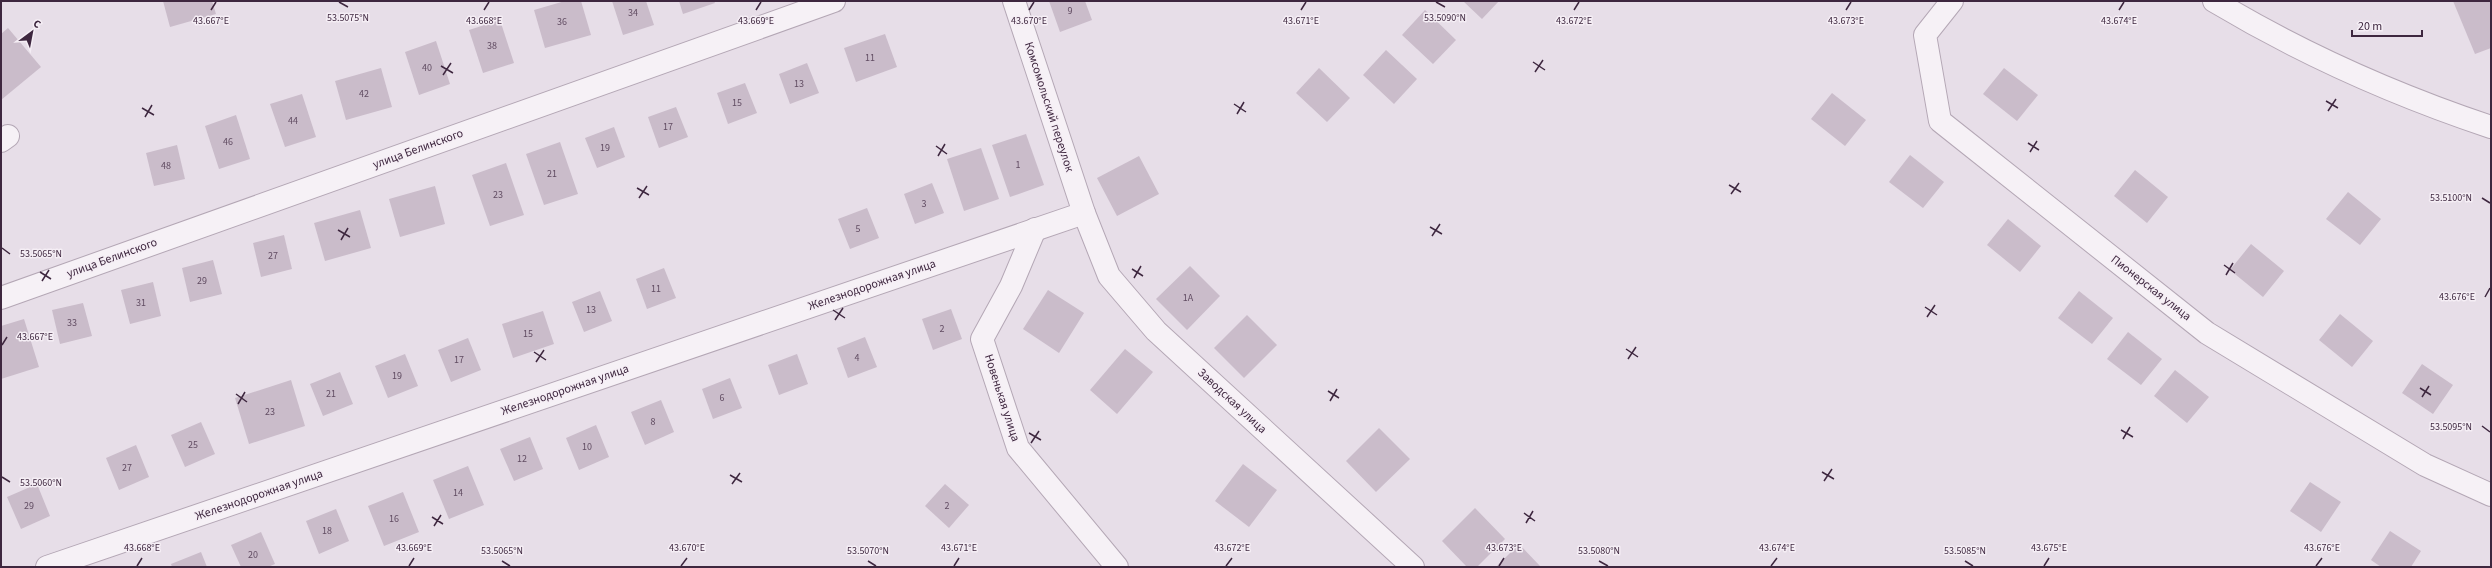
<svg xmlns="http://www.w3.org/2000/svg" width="2492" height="568" font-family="'Source Sans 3',sans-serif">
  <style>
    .building { fill: #cabcca }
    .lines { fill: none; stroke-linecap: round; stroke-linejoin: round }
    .minor-casing { stroke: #b4a7b5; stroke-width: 24 }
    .minor { stroke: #f6f1f6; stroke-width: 22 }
    .ticks { fill: none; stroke: #3e273f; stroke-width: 1.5 }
    .labels { text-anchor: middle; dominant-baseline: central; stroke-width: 3; stroke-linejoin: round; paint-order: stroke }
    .number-label { font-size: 10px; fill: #614c62 }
    .street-label { font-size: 12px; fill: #3e273f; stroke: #f5eef5 }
    .ticks-label { font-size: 10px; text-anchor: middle; fill: #3e273f; stroke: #f5eef5; stroke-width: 3; stroke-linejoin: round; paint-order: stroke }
  </style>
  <rect width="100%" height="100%" fill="#e7dee8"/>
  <g class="building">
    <polygon points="163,1 212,1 216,14 170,27"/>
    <polygon points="565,1 581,1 591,35 545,48 534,10"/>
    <polygon points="612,1 646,1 654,25 623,35"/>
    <polygon points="679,1 714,1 715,3 683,14"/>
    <polygon points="1049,1 1085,1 1092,20 1060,32"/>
    <polygon points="1463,1 1499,1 1482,19"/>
    <polygon points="2453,1 2491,1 2491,48 2475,54"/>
    <polygon points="1425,10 1456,40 1433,64 1402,35"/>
    <polygon points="500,20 514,63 483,73 469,30"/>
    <polygon points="8,28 41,67 1,100 1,34"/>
    <polygon points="885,34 897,67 856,82 844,48"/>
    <polygon points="436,41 450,84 419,95 405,52"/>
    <polygon points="1386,50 1417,79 1394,104 1363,75"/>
    <polygon points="807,63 819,93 790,104 779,74"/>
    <polygon points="381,68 392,107 346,120 335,81"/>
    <polygon points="1319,68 1350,98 1327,122 1296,93"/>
    <polygon points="2004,68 2038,95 2017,121 1983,94"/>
    <polygon points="745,83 757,113 728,124 717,93"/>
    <polygon points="1832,93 1866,120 1845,146 1811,119"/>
    <polygon points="302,94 316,137 285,147 270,104"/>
    <polygon points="676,107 688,137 659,148 648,117"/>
    <polygon points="236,115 250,159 219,169 205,126"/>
    <polygon points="614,127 625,157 597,168 585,138"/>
    <polygon points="1026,134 1044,185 1010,197 992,145"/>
    <polygon points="560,142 578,194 544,205 526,154"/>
    <polygon points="177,145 185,179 154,186 146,153"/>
    <polygon points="981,148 999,199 964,211 947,159"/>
    <polygon points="1910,155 1944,182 1923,208 1889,182"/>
    <polygon points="1139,156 1159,194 1117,216 1097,178"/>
    <polygon points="506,163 524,215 490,226 472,175"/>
    <polygon points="2135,170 2168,197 2147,223 2114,196"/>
    <polygon points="932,183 944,213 915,224 904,194"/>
    <polygon points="435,186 445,224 400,237 389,199"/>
    <polygon points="2348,192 2381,219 2360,245 2326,219"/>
    <polygon points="867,208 879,238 850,249 838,219"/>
    <polygon points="360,210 371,248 325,261 314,223"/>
    <polygon points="2008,219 2041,246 2020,272 1987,245"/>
    <polygon points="284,235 292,269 261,277 253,243"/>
    <polygon points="2251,244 2284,271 2263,297 2230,270"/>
    <polygon points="213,260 222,294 190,302 182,268"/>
    <polygon points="1190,266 1220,296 1187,330 1156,299"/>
    <polygon points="664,268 676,298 647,309 636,279"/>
    <polygon points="153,282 161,316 130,324 121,290"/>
    <polygon points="1048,290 1084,313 1059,353 1023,329"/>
    <polygon points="600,291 612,321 584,332 572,302"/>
    <polygon points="2079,291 2113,318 2092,344 2058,318"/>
    <polygon points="83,303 92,336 60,344 52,310"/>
    <polygon points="951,309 962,339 933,350 922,319"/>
    <polygon points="543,311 554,344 513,358 502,324"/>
    <polygon points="2340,314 2373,341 2352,367 2319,340"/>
    <polygon points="1247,315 1277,345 1244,378 1214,348"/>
    <polygon points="24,319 39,367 1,379 1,326"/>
    <polygon points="2128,332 2162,359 2141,385 2107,359"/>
    <polygon points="865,337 877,367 848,378 837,348"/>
    <polygon points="468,338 481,370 451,382 438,350"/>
    <polygon points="1125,349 1153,372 1117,414 1090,390"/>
    <polygon points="405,354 418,386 388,398 375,366"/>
    <polygon points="797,354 808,384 779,395 768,365"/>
    <polygon points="2422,364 2453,385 2433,414 2402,393"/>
    <polygon points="2175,370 2209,397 2187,423 2154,396"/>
    <polygon points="340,372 353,404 323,416 310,384"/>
    <polygon points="730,378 742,408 713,419 702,389"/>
    <polygon points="291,380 305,426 249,444 235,398"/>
    <polygon points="661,400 674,432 645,445 631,412"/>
    <polygon points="201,422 215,454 185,467 171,435"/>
    <polygon points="596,425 609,457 579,470 566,438"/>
    <polygon points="1379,428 1410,459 1376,492 1346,461"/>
    <polygon points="530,437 543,469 514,481 500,449"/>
    <polygon points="136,445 149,477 119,490 106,458"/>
    <polygon points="1243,464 1277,490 1249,527 1215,501"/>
    <polygon points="468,466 484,505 449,519 433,480"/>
    <polygon points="2310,482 2341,502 2321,532 2290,511"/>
    <polygon points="37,484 50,516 21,529 7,497"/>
    <polygon points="945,484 969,505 949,528 925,506"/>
    <polygon points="403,492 419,532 384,546 368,506"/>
    <polygon points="1475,508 1505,539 1477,567 1467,567 1442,541"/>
    <polygon points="336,509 349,541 319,554 306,521"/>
    <polygon points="2390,531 2421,551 2411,567 2381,567 2371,560"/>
    <polygon points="261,532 275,564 268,567 241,567 231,545"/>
    <polygon points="1519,544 1541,567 1496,567"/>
    <polygon points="201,552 207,567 172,567 171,564"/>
  </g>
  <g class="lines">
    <defs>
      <g id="minor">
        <polyline points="1014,1 1084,213 1109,276 1156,331 1413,567"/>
        <polyline points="1952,1 1925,35 1940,121 2207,333 2425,465 2491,495"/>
        <path d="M 2214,1 C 2301,53 2395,95 2491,127"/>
        <polyline points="1,141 8,136"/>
        <polyline points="1035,229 1011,286 982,339 1018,448 1117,567"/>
        <polyline points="1,298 834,1"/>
        <polyline points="47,567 1084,213"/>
      </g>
    </defs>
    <use href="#minor" class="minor-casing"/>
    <use href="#minor" class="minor"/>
  </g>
  <path class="ticks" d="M 339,2 L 348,7M 1436,2 L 1445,7M 211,10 L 216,2M 484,10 L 489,2M 756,10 L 761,2M 1029,10 L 1034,2M 1301,10 L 1306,2M 1574,10 L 1579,2M 1846,10 L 1851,2M 2119,10 L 2124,2M 1533,62 L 1545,70M 441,66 L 453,73M 1535,72 L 1543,60M 443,75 L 451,63M 2326,101 L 2338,108M 1234,104 L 1246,112M 142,108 L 154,115M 2328,111 L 2336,99M 1237,114 L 1244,102M 145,117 L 152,105M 2028,143 L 2039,150M 936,146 L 947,154M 2030,152 L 2037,141M 938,156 L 945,144M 1729,185 L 1741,192M 637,188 L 649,195M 1731,194 L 1739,183M 639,198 L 647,186M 2482,198 L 2490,203M 1430,227 L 1442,234M 338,230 L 350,237M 1432,236 L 1440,224M 341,240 L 348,228M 2,248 L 10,254M 2224,265 L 2235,273M 1132,269 L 1143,276M 40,272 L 51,279M 2226,275 L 2233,263M 1134,278 L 1141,266M 42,281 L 49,270M 2485,297 L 2490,288M 1925,307 L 1937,315M 833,310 L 845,318M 1927,317 L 1935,305M 835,320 L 843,308M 2,345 L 7,337M 1626,349 L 1638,357M 534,352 L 546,360M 1628,359 L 1636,347M 536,362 L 544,350M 2420,388 L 2431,395M 1328,391 L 1339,398M 236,394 L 247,402M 2422,397 L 2429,386M 1330,401 L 1337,389M 238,404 L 245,392M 2482,426 L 2490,432M 2121,430 L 2133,437M 1029,433 L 1041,440M 2123,439 L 2130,427M 1031,443 L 1039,431M 1822,472 L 1834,479M 730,475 L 742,482M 2,477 L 10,482M 1824,481 L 1832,469M 732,484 L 740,473M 1524,513 L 1535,521M 432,517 L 443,524M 1526,523 L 1533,511M 434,526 L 441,515M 502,561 L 510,566M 868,561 L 876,566M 1599,561 L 1608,566M 1965,561 L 1973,566M 137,566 L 142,558M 409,566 L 414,558M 681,566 L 687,558M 954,566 L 959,558M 1226,566 L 1232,558M 1499,566 L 1504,558M 1771,566 L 1777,558M 2044,566 L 2049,558M 2316,566 L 2322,558"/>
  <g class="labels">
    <g class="number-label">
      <text x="1070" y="11">9</text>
      <text x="633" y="13">34</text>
      <text x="562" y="22">36</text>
      <text x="492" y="46">38</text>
      <text x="870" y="58">11</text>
      <text x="427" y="68">40</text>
      <text x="799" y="84">13</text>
      <text x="364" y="94">42</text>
      <text x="737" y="103">15</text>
      <text x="293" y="121">44</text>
      <text x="668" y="127">17</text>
      <text x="228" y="142">46</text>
      <text x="605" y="148">19</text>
      <text x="1018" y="165">1</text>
      <text x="166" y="166">48</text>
      <text x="552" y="174">21</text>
      <text x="498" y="195">23</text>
      <text x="924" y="204">3</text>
      <text x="858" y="229">5</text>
      <text x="273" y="256">27</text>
      <text x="202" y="281">29</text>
      <text x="656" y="289">11</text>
      <text x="1188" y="298">1А</text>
      <text x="141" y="303">31</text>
      <text x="591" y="310">13</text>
      <text x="72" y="323">33</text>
      <text x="942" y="329">2</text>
      <text x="528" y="334">15</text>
      <text x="857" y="358">4</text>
      <text x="459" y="360">17</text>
      <text x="397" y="376">19</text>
      <text x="331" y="394">21</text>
      <text x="722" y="398">6</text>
      <text x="270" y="412">23</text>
      <text x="653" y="422">8</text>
      <text x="193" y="445">25</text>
      <text x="587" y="447">10</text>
      <text x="522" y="459">12</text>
      <text x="127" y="468">27</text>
      <text x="458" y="493">14</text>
      <text x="29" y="506">29</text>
      <text x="947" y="506">2</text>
      <text x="394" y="519">16</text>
      <text x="327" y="531">18</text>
      <text x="253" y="555">20</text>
    </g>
    <g class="street-label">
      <text transform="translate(1049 107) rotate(72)">Комсомольский переулок</text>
      <text transform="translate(418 149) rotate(-20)">улица Белинского</text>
      <text transform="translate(112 258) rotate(-20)">улица Белинского</text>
      <text transform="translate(872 285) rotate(-19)">Железнодорожная улица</text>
      <text transform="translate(2151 288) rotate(38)">Пионерская улица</text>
      <text transform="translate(565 390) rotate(-19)">Железнодорожная улица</text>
      <text transform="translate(1002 398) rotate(72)">Новенькая улица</text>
      <text transform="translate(1232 401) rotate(43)">Заводская улица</text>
      <text transform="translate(259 495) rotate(-19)">Железнодорожная улица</text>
    </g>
  </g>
  <g class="ticks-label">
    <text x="348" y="21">53.5075°N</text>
    <text x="1445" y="21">53.5090°N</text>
    <text x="211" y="24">43.667°E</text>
    <text x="484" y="24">43.668°E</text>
    <text x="756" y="24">43.669°E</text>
    <text x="1029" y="24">43.670°E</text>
    <text x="1301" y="24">43.671°E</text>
    <text x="1574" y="24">43.672°E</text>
    <text x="1846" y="24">43.673°E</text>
    <text x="2119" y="24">43.674°E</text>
    <text x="2451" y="201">53.5100°N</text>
    <text x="41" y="257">53.5065°N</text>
    <text x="2457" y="300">43.676°E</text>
    <text x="35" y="340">43.667°E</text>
    <text x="2451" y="430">53.5095°N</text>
    <text x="41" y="486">53.5060°N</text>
    <text x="142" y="551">43.668°E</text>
    <text x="414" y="551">43.669°E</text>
    <text x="687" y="551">43.670°E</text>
    <text x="959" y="551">43.671°E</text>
    <text x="1232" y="551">43.672°E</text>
    <text x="1504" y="551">43.673°E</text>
    <text x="1777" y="551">43.674°E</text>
    <text x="2049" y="551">43.675°E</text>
    <text x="2322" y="551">43.676°E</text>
    <text x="502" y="554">53.5065°N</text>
    <text x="868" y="554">53.5070°N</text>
    <text x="1599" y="554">53.5080°N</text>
    <text x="1965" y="554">53.5085°N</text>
  </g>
  <rect width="2492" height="568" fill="none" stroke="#3e273f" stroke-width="4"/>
  <g transform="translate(32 32) rotate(32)" stroke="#f5eef5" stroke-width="3" paint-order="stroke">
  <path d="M0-3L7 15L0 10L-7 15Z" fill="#3e273f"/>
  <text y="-6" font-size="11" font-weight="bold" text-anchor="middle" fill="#3e273f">С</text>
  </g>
  <path d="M2352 30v6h70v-6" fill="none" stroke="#3e273f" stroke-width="2"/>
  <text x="2358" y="30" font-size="12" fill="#3e273f" stroke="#f5eef5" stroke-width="3" paint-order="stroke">20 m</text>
</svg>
